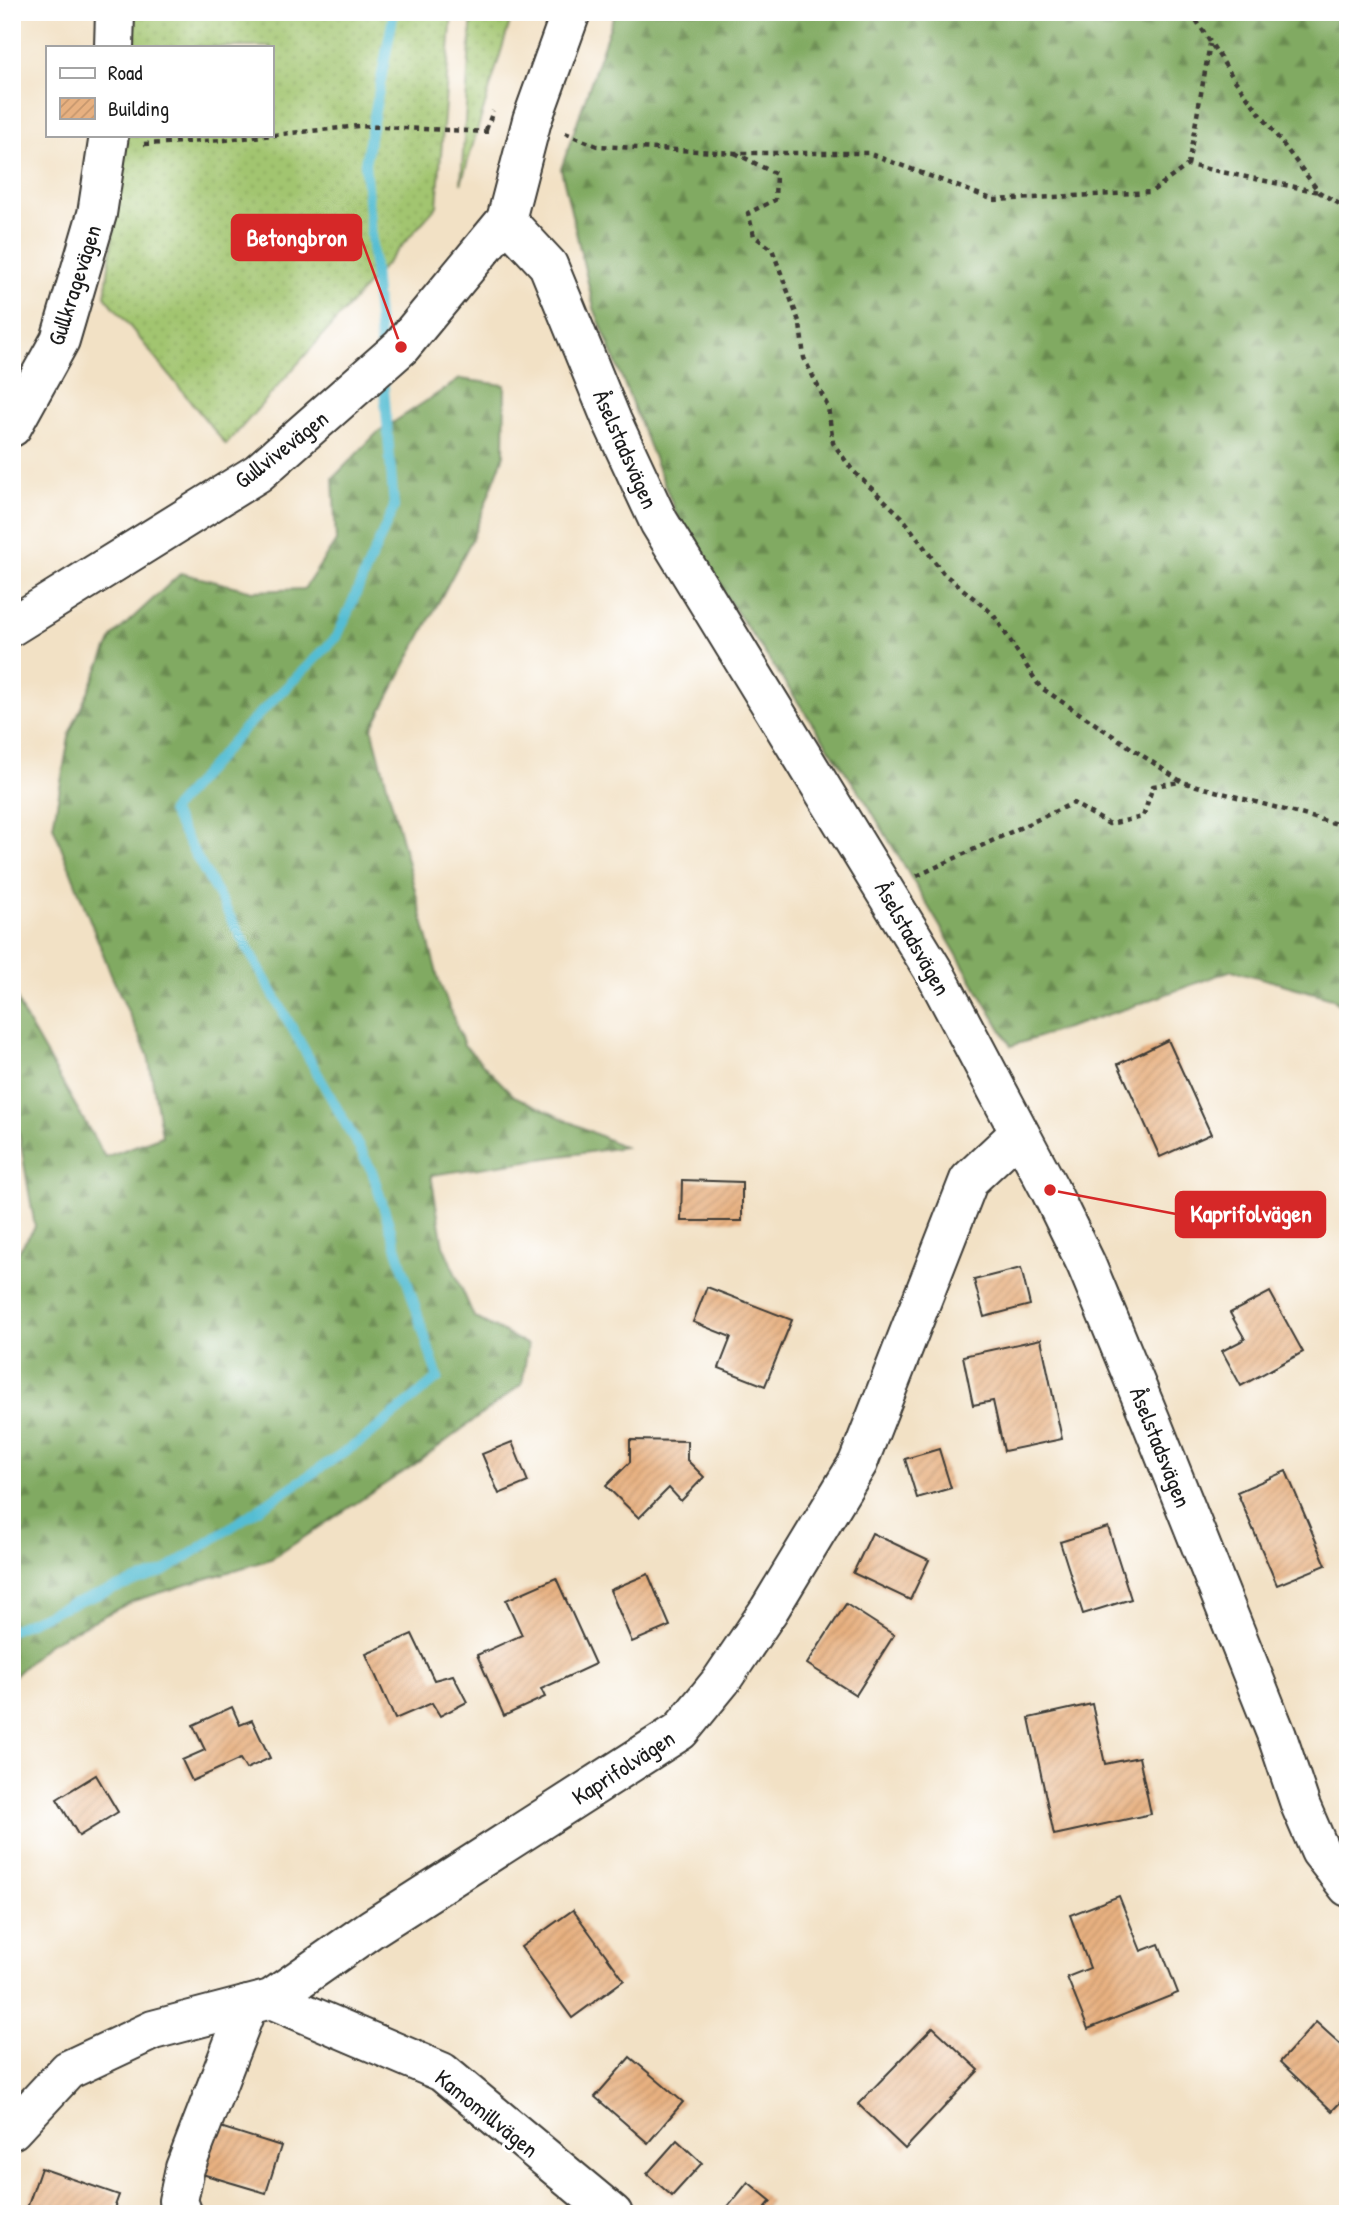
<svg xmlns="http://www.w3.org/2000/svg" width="1360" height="2226" font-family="'Patrick Hand',sans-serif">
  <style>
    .grass { fill: url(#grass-dots); stroke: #5f7046; stroke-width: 2 }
    .forest { fill: url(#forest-firs); stroke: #4e633f; stroke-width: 2 }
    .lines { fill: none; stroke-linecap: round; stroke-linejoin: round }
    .stream { stroke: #55bdd3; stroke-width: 10 }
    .building { fill: url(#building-hatch) }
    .minor-casing { stroke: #3c3a35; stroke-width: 42 }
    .path { stroke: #3c3a35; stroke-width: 4.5; stroke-dasharray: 5 5; stroke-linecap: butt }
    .minor { stroke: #fff; stroke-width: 38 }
    .labels { text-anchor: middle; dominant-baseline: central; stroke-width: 6; stroke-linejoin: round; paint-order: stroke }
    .street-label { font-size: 23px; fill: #1c1c1c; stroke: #fff }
    .leader { fill: none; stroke: #d62828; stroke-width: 2.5 }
    .callout-dot { fill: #d62828; stroke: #fff; stroke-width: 2.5 }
    .callout { fill: #d62828; stroke: #d62828; stroke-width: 2.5 }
    .callout-label { font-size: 24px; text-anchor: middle; font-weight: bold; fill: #fff }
  </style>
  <defs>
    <pattern id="grass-dots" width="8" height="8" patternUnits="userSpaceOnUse" patternTransform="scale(1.75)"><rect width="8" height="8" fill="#a2c56f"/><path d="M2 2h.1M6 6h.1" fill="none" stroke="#8ba960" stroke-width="1.8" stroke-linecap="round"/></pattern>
    <pattern id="forest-firs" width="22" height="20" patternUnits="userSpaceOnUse" patternTransform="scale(1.75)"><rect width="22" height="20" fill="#81aa62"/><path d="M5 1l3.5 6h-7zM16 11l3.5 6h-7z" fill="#698a50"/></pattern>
    <pattern id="building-hatch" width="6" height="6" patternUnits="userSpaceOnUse" patternTransform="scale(1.75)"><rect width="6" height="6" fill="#e7b080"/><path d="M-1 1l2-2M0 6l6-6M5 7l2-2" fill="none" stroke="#c6976e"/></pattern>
  </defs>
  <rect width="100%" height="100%" fill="#fff"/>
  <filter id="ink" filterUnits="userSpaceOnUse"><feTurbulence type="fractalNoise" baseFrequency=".0143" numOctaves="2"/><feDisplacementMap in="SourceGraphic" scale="14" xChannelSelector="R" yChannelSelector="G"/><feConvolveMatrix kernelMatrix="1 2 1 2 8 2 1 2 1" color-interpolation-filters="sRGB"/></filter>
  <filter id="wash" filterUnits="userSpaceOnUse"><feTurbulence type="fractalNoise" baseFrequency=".00686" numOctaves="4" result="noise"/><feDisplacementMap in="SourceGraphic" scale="28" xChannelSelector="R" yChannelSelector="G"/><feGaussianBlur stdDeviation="1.57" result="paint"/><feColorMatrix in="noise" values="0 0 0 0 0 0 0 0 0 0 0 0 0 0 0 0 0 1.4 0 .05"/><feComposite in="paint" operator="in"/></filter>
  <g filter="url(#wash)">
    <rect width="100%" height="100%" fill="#f2e1c5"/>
    <g class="grass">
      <polygon points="135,12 452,12 437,206 226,445 105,296 126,135 271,135 271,47 133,47"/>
      <polygon points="472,12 513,12 461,184"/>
    </g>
    <g class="forest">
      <polygon points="615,12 1348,12 1348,1013 1332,998 1232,970 1131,1007 1011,1046 868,805 685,536 594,308 561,169"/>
      <polygon points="460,379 505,385 504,455 472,539 372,728 439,981 464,1045 514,1096 624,1147 431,1175 443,1245 474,1317 528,1345 522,1384 417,1463 271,1559 133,1601 49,1643 12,1678 12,1261 35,1227 12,1093 12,986 23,1014 105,1157 162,1136 148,1055 113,979 53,826 70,732 113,636 181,573 253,591 304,589 336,541 333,478 377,433"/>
    </g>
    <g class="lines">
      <g class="stream">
        <polyline points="381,353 365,163 394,12"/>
        <polyline points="12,1630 63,1607 165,1571 364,1439 438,1378 372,1171 171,811 242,731 337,637 394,507 383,376"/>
      </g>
    </g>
    <g id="blocks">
      <g class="building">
        <polygon points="1168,1040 1211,1134 1160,1157 1118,1064"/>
        <polygon points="682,1180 742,1182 742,1221 681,1221"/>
        <polygon points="1021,1268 1030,1305 984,1317 974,1280"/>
        <polygon points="707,1287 792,1320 765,1386 719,1368 731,1337 693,1322"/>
        <polygon points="1270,1292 1303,1352 1241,1386 1222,1351 1245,1339 1230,1313"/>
        <polygon points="1041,1339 1062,1439 1004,1451 993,1401 973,1405 963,1356"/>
        <polygon points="630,1440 687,1441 687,1460 704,1477 681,1501 669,1488 639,1518 606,1486 630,1462"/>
        <polygon points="512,1442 528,1482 499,1494 482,1454"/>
        <polygon points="939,1449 951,1488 917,1498 905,1459"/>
        <polygon points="1286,1471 1326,1565 1277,1585 1237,1492"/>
        <polygon points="1108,1527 1131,1599 1083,1614 1060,1542"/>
        <polygon points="872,1533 929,1560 910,1600 853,1573"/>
        <polygon points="648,1574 670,1626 632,1642 610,1590"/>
        <polygon points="556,1578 595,1664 541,1689 545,1697 504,1716 477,1655 522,1635 506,1600"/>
        <polygon points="846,1604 894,1635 856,1695 807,1664"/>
        <polygon points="412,1634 434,1680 453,1675 467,1702 440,1716 432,1703 395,1719 366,1654"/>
        <polygon points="1092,1704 1105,1764 1139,1757 1151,1814 1054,1835 1029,1718"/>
        <polygon points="232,1707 240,1725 252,1720 270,1758 246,1769 240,1759 192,1781 182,1760 205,1750 193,1725"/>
        <polygon points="96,1775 118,1812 79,1836 57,1799"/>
        <polygon points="1119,1896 1141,1951 1159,1944 1178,1993 1088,2029 1067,1977 1090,1968 1070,1915"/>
        <polygon points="573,1910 624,1980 572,2018 521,1947"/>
        <polygon points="1316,2022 1348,2051 1348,2094 1332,2111 1280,2062"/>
        <polygon points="933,2027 979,2070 905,2149 858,2104"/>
        <polygon points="630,2057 683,2102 648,2143 595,2097"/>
        <polygon points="217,2126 281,2146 266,2193 202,2174"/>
        <polygon points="677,2140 702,2163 672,2196 647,2174"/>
        <polygon points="41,2168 119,2195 112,2214 25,2214"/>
        <polygon points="748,2182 771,2201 760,2214 722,2214"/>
      </g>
    </g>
  </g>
  <g filter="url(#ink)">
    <use href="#blocks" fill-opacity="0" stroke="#3c3a35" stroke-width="2"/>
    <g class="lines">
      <defs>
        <g id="minor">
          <polyline points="114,47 115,12"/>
          <polyline points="506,220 548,265 612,421 659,522 936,975 1050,1190 1086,1264 1151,1421 1277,1736 1301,1807 1320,1851 1348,1887"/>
          <polyline points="12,427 60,340 97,214 109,135"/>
          <polyline points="12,626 258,473 401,347 506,220 532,120 571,12"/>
          <polyline points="271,1999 442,2072 613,2214"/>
          <polyline points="12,2130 68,2070 153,2030 271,1999 371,1929 680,1731 721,1681 769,1610 858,1463 969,1180 1019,1133"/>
          <polyline points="183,2214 178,2201 185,2168 248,2005"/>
        </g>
      </defs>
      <use href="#minor" class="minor-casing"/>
      <g class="path">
        <polyline points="1191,12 1234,79 1319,192 1348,209"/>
        <polyline points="524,23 528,12"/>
        <polyline points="486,130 493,111"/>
        <polyline points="565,133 597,146 735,153 868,153 994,200 1151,192 1188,165 1319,192"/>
        <polyline points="144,144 225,140 359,126 491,132"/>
        <polyline points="735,153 776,174 775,200 748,213 754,236 772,249 800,324 804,358 828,407 833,443 853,471 902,517 943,573 993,614 1040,687 1182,782 1348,827"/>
        <polyline points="1188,165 1210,44"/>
        <polyline points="917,876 1073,803 1109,824 1143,817 1153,786 1181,782"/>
      </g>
      <use href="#minor" class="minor"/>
    </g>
  </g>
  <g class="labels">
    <g class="street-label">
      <text transform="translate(74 285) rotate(-72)">Gullkragevägen</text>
      <text transform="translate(281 449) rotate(-38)">Gullvivevägen</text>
      <text transform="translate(626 449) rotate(66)">Åselstadsvägen</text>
      <text transform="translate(913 938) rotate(60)">Åselstadsvägen</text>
      <text transform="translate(1161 1447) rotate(68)">Åselstadsvägen</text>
      <text transform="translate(623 1767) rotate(-33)">Kaprifolvägen</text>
      <text transform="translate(487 2113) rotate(39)">Kamomillvägen</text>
    </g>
  </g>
  <path class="leader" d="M401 347L361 238M1050 1190L1176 1214"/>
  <g class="callout-dot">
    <circle cx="401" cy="347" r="7"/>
    <circle cx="1050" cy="1190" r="7"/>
  </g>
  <g class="callout">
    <rect x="232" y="215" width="129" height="45" rx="7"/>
    <rect x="1176" y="1192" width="149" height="45" rx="7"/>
  </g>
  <g class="callout-label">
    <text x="297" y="246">Betongbron</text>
    <text x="1251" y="1222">Kaprifolvägen</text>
  </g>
  <rect width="1360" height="2226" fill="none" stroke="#fff" stroke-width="42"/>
  <rect x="46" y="46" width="228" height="91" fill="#ffffff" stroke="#a4a4a4" stroke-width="2"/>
  <rect x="60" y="68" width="35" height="10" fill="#ffffff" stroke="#a4a4a4" stroke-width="2"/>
  <text x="108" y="80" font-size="21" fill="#1c1c1c">Road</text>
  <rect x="60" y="98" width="35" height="21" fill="url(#building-hatch)" stroke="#a4a4a4" stroke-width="2"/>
  <text x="108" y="116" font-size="21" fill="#1c1c1c">Building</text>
</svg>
